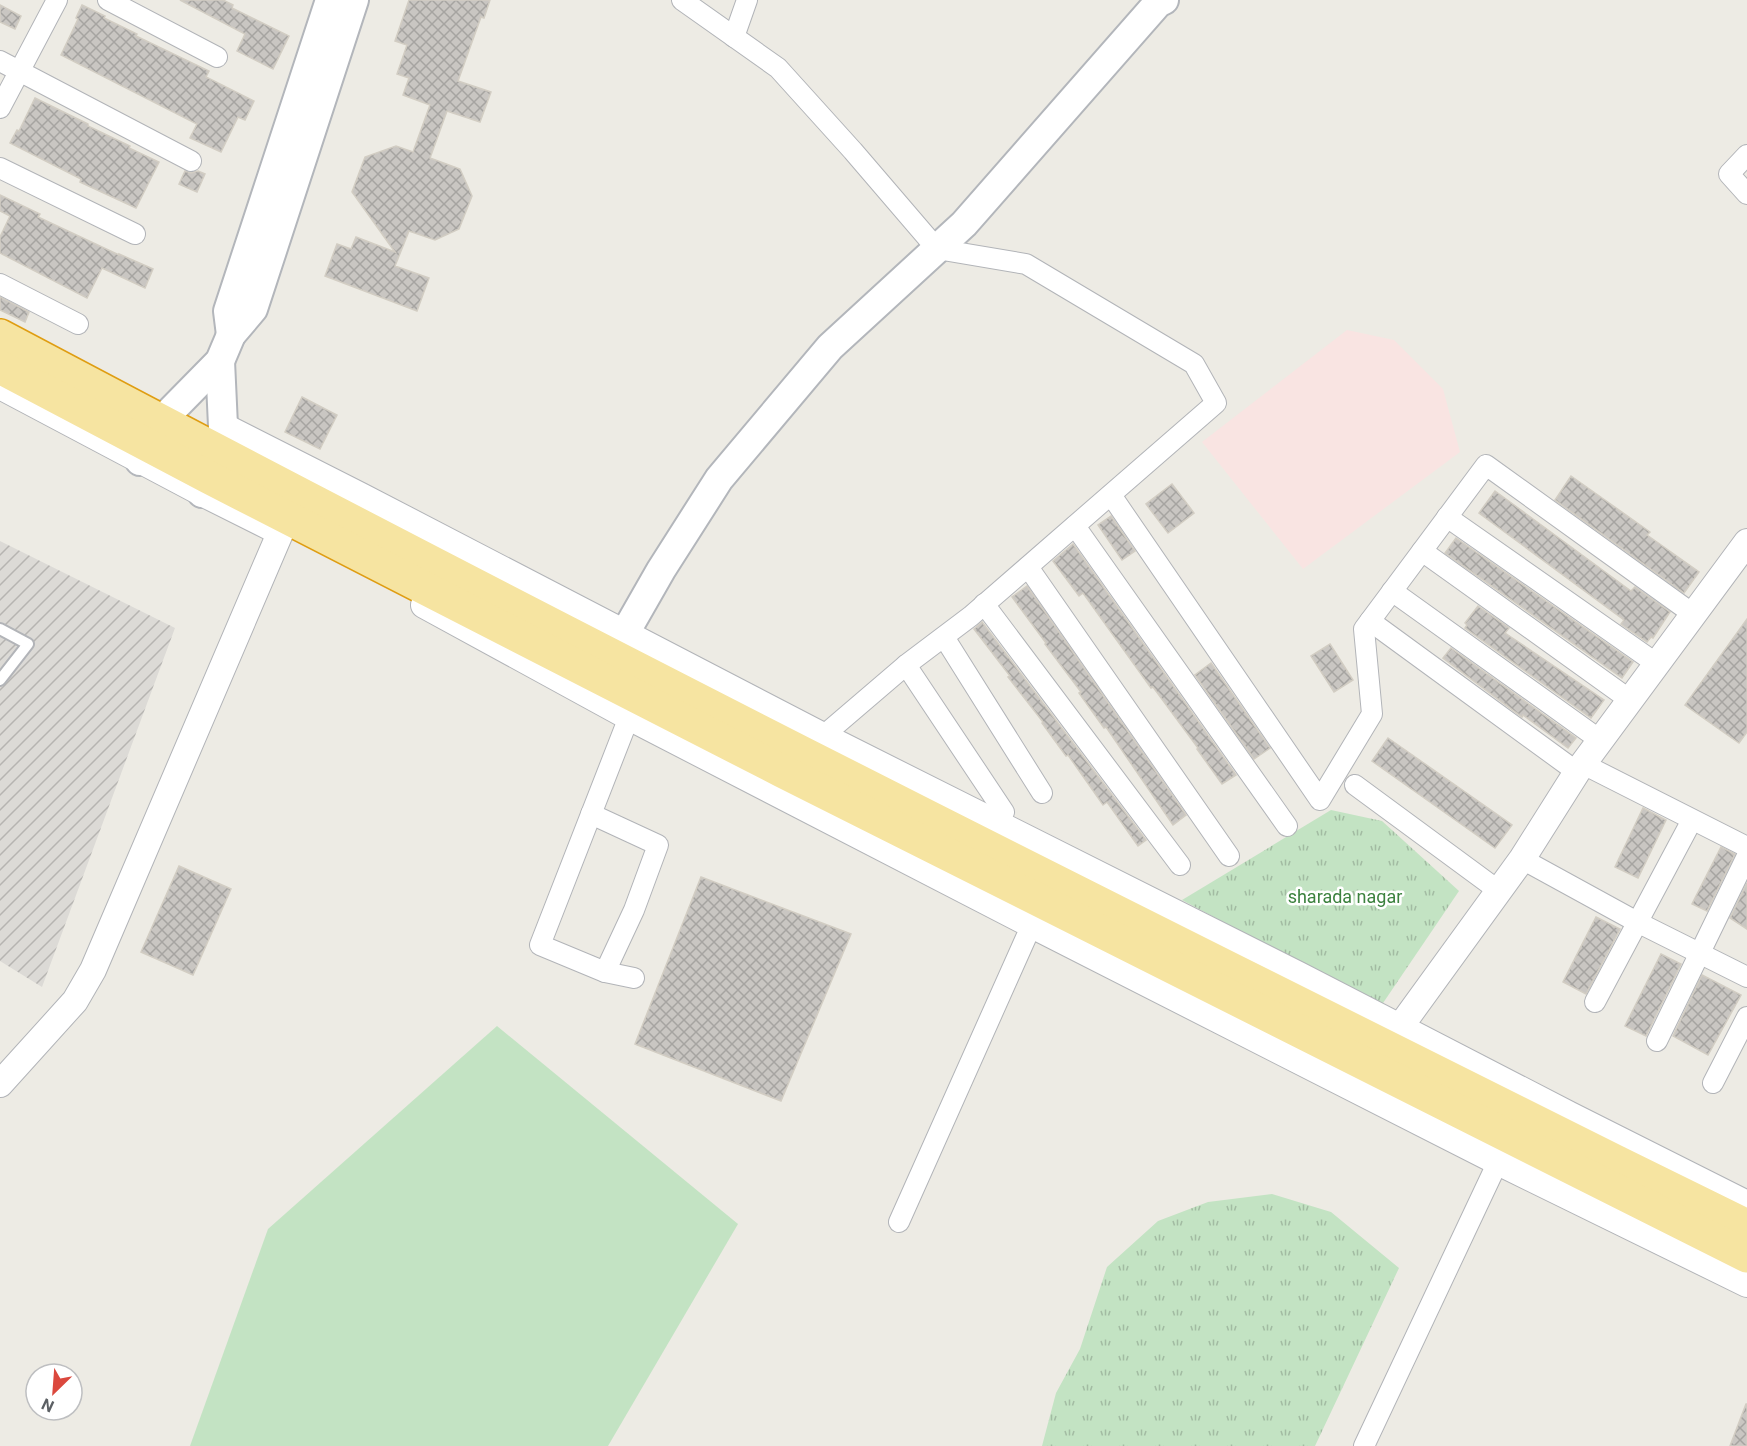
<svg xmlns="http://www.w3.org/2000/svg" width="1747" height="1446" font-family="Roboto,sans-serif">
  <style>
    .industrial { fill: url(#industrial-furrows) }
    .medical { fill: #f9e4e2 }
    .green { fill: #c3e3c3 }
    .park { fill: url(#park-tufts) }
    .building { fill: url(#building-cross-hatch); stroke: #d2cdc3; stroke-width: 1.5 }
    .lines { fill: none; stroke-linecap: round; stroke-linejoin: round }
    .service-casing { stroke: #b2b4b8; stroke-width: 14 }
    .minor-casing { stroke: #b2b4b8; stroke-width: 22 }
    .tertiary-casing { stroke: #b2b4b8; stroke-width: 28 }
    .secondary-casing { stroke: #b3b6bb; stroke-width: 32 }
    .trunk-casing { stroke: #df9d12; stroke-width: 36 }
    .service { stroke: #fff; stroke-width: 10 }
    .minor { stroke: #fff; stroke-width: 20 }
    .tertiary { stroke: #fff; stroke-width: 26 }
    .secondary { stroke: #fff; stroke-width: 28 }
    .trunk { stroke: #f6e4a1; stroke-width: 33 }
    .labels { text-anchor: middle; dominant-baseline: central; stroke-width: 5; stroke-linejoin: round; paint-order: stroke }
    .park-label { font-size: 18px; fill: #3c823f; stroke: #fff }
  </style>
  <defs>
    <pattern id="industrial-furrows" width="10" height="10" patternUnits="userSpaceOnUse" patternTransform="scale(1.5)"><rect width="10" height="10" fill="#dcdad6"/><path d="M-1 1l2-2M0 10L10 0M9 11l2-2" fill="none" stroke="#b6b4b1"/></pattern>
    <pattern id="park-tufts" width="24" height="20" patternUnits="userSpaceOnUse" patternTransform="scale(1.5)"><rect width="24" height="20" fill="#c3e3c3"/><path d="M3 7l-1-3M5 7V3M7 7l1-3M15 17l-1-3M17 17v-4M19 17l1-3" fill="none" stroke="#a2bba2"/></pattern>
    <pattern id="building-cross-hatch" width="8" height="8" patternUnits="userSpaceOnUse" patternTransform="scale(1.5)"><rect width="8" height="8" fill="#c9c6c2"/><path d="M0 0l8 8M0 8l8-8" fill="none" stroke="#a6a4a1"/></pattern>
  </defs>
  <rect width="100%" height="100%" fill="#edebe4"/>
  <polygon class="industrial" points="0,541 175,628 42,987 0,961"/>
  <polygon class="medical" points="1347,330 1394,340 1443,389 1460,452 1303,569 1202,442"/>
  <polygon class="green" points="497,1026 738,1224 608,1446 190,1446 268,1229"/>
  <g class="park">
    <polygon points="1331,810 1382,821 1459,891 1381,1006 1182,900"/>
    <polygon points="1272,1194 1331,1212 1399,1268 1315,1446 1042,1446 1056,1393 1080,1349 1107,1267 1158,1221 1208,1202"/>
  </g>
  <g class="building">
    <polygon points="180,0 223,0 233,5 232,8 289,36 273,69 237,51 245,34"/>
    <polygon points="409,0 490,0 484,18 481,17 458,81 491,92 480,122 447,111 430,158 460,169 472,196 459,229 435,240 409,231 395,266 429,278 417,311 325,276 337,244 351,249 356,237 395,252 352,192 365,157 396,146 413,152 430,105 403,95 409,78 397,74 407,45 395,41"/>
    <polygon points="0,5 21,16 15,29 0,22"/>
    <polygon points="82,5 105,16 104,18 137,34 136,36 209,71 206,77 254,101 245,120 238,117 221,152 190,138 197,124 61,55 78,19 76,18"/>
    <polygon points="35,98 88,124 88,126 130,146 129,148 159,162 136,208 80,182 81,179 10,143 17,130 19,131"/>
    <polygon points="185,171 191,173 198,171 205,174 197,192 179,184"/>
    <polygon points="0,195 40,214 38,217 119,255 119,254 153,269 145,288 102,268 87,298 0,253 0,237 10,216 0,211"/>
    <polygon points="0,297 29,312 25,322 0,310"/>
    <polygon points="302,397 337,415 320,449 285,432"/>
    <polygon points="1571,476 1650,532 1647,535 1699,572 1684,593 1555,500"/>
    <polygon points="1172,484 1194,513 1168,533 1146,504"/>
    <polygon points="1495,491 1631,591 1635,587 1670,612 1653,638 1651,637 1647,642 1621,624 1624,620 1479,513"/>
    <polygon points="1111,516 1135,551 1122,560 1098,525"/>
    <polygon points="1456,538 1633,662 1622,678 1445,553"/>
    <polygon points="1073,544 1236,775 1222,784 1197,749 1198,748 1153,687 1151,688 1083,593 1079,596 1053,561"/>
    <polygon points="1027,586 1186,815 1173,825 1106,727 1104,728 1079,693 1081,692 1045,644 1046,643 1012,597"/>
    <polygon points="1478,606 1509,628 1505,633 1604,700 1591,718 1465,628 1467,625 1465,623"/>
    <polygon points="1747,619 1747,732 1739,743 1685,705"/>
    <polygon points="982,622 1146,840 1138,846 1107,802 1103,805 1068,755 1066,756 1042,723 1043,722 1008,677 1010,676 974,629"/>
    <polygon points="1330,644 1353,680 1334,692 1311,656"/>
    <polygon points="1451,648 1576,738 1568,748 1523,715 1522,717 1443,658"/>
    <polygon points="1211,663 1270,748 1254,759 1195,675"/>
    <polygon points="1388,738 1512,825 1495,848 1372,761"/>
    <polygon points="1643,808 1666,820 1638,878 1615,867"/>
    <polygon points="1721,847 1735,854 1707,911 1692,904"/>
    <polygon points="179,866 231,889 193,975 141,952"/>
    <polygon points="701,877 851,934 781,1101 635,1044"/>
    <polygon points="1747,883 1747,929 1730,918"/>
    <polygon points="1596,917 1620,929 1586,994 1563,982"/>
    <polygon points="1661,954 1681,964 1646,1036 1625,1026"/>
    <polygon points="1702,975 1741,995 1708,1055 1673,1036"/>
    <polygon points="1746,1404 1747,1404 1747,1446 1730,1446"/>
  </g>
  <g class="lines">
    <defs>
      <polyline id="service" points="0,629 28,644 0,680"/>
      <g id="minor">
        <polyline points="108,0 217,57"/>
        <polyline points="682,0 778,68 853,151 937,249 1026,264 1194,364 1216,403 971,616 906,665 823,736"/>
        <polyline points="734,37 747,0"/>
        <polyline points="0,61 191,161"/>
        <polyline points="0,108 57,0"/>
        <polyline points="1747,155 1729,174 1747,194"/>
        <polyline points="0,168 135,234"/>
        <polyline points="0,284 78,324"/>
        <polyline points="1111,495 1320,800 1372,714 1364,629 1486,465 1693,614"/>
        <polyline points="1447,517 1657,664"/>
        <polyline points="1075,526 1287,826"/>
        <polyline points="1422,551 1630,700"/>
        <polyline points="1028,567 1229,856"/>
        <polyline points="1392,591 1600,740"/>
        <polyline points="984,604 1180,865"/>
        <polyline points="1370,621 1577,772"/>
        <polyline points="944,637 1042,793"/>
        <polyline points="906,665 1004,812 999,823"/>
        <polyline points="629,717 540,945 605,972 634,978"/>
        <polyline points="1583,764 1747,847"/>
        <polyline points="1355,785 1499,891"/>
        <polyline points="591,814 658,845 634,910 605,972"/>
        <polyline points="1522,859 1637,922 1747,977"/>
        <polyline points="1595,1002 1692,820"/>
        <polyline points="1657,1041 1747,856"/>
        <polyline points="1713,1083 1747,1017"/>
        <polyline points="899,1222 1037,913"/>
        <polyline points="1364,1446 1503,1151"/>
      </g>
      <g id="tertiary">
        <polyline points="0,386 202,493 276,530"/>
        <polyline points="223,426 361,496 823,736 1299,975 1570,1115 1747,1204"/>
        <polyline points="424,605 629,717 1032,925 1498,1162 1747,1284"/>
        <polyline points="1400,1027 1522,859 1577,772 1747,542"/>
        <polyline points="0,1084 75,1001 93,970 287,517"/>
      </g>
      <g id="secondary">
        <polyline points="231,335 228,311 330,0"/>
        <polyline points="140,461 161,421 220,361 231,335 253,309 354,0"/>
        <polyline points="202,493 221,453 223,426 220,361"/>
        <polyline points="625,633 661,570 719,479 830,347 964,224 1158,3 1164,0"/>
      </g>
      <g id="trunk">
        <path d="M 0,336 C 409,553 821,764 1235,971 C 1406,1057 1576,1142 1747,1226"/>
        <polyline points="0,367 210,478 782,771 1747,1256"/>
      </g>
    </defs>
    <use href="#service" class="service-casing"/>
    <use href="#minor" class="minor-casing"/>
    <use href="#tertiary" class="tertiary-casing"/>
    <use href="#secondary" class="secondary-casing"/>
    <use href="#trunk" class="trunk-casing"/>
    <use href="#service" class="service"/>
    <use href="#minor" class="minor"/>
    <use href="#tertiary" class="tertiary"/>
    <use href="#secondary" class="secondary"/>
    <use href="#trunk" class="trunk"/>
  </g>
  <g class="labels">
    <g class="park-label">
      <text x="1345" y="896">sharada nagar</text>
    </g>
  </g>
  <g transform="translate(54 1392) rotate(205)"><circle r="28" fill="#ffffff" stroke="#bebfc1" stroke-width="1.5"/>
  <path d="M0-4.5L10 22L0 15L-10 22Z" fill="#db483d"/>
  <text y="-9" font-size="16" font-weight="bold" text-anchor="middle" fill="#5c6064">N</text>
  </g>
</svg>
